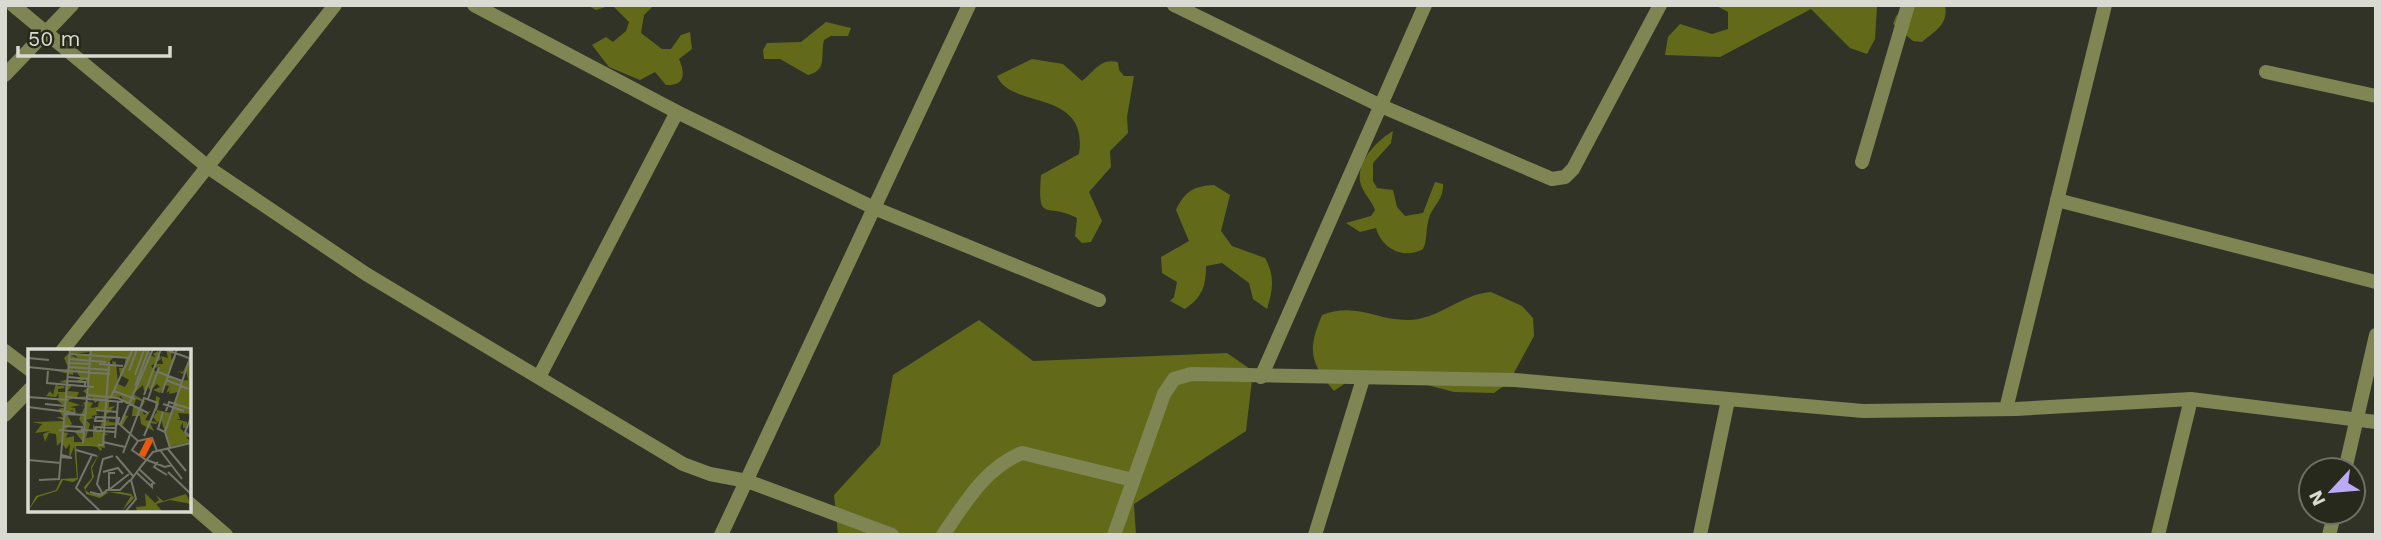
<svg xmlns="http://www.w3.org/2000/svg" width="2381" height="540" font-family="'Work Sans',sans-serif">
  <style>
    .forest { fill: #626a1a }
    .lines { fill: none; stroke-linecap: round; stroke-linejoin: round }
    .minor { stroke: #7f8653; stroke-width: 14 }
    .inset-road { fill: none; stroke: #74766b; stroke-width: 2 }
    .view { fill: #e8590c; fill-opacity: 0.15; stroke: #e8590c; stroke-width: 3.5 }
    .inset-edge { fill: none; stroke: #d9dbd2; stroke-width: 3.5 }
  </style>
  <rect width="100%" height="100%" fill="#313326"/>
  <g class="forest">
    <path d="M 587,5 L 654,5 L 644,15 L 641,33 L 662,49 L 671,49 L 681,35 L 690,32 L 692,49 L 679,59 C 685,73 686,86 666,85 L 655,72 L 640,80 L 609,67 L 592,45 L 606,37 L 613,42 L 626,31 L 629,22 L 612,5 L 596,10 Z"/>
    <polygon points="1715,5 1874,5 1877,7 1875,39 1867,54 1850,48 1811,9 1720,57 1665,55 1668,37 1680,24 1712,34 1728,29 1728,12"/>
    <path d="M 1907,5 L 1945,5 C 1949,24 1935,31 1922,42 L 1913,41 L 1893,24 L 1896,16 Z"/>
    <path d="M 826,22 L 851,28 L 848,36 L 831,36 L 824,40 C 820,56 828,70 808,75 L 780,59 L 764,59 L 763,50 L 767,43 L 801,42 Z"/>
    <path d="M 1032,59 L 1063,64 L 1082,81 C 1095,71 1100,58 1118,62 L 1119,70 L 1124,76 L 1134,76 L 1127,117 L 1128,133 L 1110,151 L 1111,167 L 1089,192 L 1102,221 L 1091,242 L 1082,243 L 1075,236 L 1077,218 C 1047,201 1037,226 1041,175 L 1079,154 C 1089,88 1011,110 997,76 Z"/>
    <path d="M 1393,131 L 1391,143 L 1373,163 L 1373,181 L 1377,188 L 1393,190 L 1397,207 L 1405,216 L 1423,213 L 1435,182 L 1443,184 C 1444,198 1435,204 1430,215 C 1425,227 1428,239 1423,249 C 1404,260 1382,249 1376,228 L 1360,232 L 1346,223 L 1371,216 L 1375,210 C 1372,201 1364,194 1361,185 C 1354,164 1376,141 1393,131 Z"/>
    <path d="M 1214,185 L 1230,195 L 1221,231 L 1232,246 L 1265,258 C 1275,276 1273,289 1267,309 L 1253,299 L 1249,283 L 1222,263 L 1206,266 C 1206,287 1202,297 1185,309 L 1170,301 L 1174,297 L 1177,282 L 1162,273 L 1161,257 L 1189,241 L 1176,210 C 1185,191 1194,186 1214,185 Z"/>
    <path d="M 1491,292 L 1522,306 L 1533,318 L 1534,336 L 1509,382 L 1494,393 L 1454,392 L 1419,383 L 1347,382 L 1334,391 C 1310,362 1307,351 1322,315 C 1357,302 1374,320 1408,320 C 1438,320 1461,294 1491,292 Z"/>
    <polygon points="979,320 1033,361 1227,353 1253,371 1246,431 1134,504 1136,535 838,535 834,495 880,445 893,375"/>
  </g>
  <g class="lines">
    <g class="minor">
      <polyline points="13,5 209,168 366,274 683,464 710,474 747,481 892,535"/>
      <polyline points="474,5 677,112 874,208 1099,300"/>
      <polyline points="1174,5 1381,106 1552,179 1565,177 1573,169 1660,5"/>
      <polyline points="2266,72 2376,96"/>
      <polyline points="5,75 72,5"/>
      <polyline points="1862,162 1908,5"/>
      <polyline points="2057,200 2376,282"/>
      <polyline points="5,351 30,370"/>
      <polyline points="62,351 335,5"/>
      <polyline points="539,377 677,112"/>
      <polyline points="1261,377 1425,5"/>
      <polyline points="2006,409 2105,5"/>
      <polyline points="5,415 30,389"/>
      <polyline points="2345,470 2376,335"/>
      <polyline points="189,503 226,535"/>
      <polyline points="721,535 969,5"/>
      <path d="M 943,535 C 965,503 985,468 1022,453 L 1133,480"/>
      <polyline points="1114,535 1164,394 1174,379 1191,374 1515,380 1863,411 2016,409 2191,399 2376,422"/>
      <polyline points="1315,535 1363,379"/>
      <polyline points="1700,535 1728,400"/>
      <polyline points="2158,535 2191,399"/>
      <polyline points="2329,535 2335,512"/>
    </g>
  </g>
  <g transform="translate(28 349)">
    <rect width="163" height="163" fill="#313326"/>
    <path d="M 47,0 L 121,0 L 123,7 L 128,8 L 125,5 L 130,2 L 133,10 L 123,17 L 128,23 L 132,17 L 127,19 L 126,15 L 135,15 L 133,7 L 140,9 L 138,0 L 144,0 L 143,11 L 146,7 L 148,8 L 139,27 L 151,32 L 160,31 L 158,21 L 155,25 L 150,22 L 155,23 L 161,10 L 163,58 L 158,59 L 163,59 L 163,65 L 150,64 L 152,70 L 148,70 L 159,73 L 160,79 L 155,79 L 155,73 L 152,79 L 159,86 L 163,83 L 163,88 L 158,88 L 163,93 L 141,98 L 133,70 L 128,75 L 122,74 L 126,82 L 113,75 L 112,67 L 104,67 L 105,58 L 113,58 L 116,66 L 123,61 L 117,71 L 129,73 L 125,68 L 129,63 L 127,58 L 128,47 L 132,49 L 129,61 L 143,64 L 150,43 L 141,45 L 143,37 L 142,42 L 138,44 L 141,37 L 137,36 L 132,44 L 125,41 L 132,38 L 129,35 L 122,41 L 119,36 L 118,40 L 116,42 L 115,36 L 105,45 L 117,52 L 114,58 L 113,52 L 108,50 L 106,56 L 98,55 L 93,47 L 81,50 L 81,58 L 87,57 L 77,67 L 79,73 L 80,69 L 81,73 L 92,74 L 97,66 L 100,67 L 95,76 L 75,77 L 73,83 L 81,86 L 76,86 L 77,99 L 47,95 L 41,111 L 42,95 L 38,100 L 33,93 L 29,97 L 28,85 L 21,84 L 17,93 L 15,85 L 22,82 L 7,84 L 14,75 L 4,73 L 37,72 L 28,68 L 35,68 L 30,60 L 38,58 L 30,52 L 31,44 L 28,48 L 18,47 L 22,42 L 25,46 L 28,34 L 30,37 L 36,37 L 37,39 L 30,40 L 30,43 L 37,43 L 38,34 L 31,33 L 40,30 L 39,38 L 40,34 L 43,38 L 39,42 L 51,43 L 48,50 L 46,48 L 40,52 L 58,58 L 55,54 L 59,52 L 65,54 L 62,59 L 70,58 L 71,51 L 67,54 L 64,48 L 61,51 L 50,48 L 61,47 L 55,42 L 60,39 L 57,29 L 52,34 L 48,33 L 53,29 L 46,20 L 45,26 L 25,21 L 41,20 L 36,9 L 40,5 L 49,9 L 47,5 L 58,7 L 63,3 L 43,5 L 42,3 ZM 98,8 L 96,19 L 91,19 L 92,26 L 101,31 L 97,38 L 90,35 L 88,13 L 84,12 L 85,17 L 80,14 L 85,9 ZM 53,56 L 57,57 L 51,70 L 57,79 L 46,82 L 55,93 L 46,93 L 46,87 L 38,89 L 40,84 L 34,83 L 44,75 L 39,65 L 44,61 L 48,65 L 47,59 L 42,58 ZM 68,60 L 77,61 L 71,83 L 65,75 L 65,88 L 58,89 L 62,75 L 58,71 L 65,69 L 67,73 L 66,69 L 63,67 L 69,66 ZM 117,144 L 127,154 L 131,151 L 128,146 L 135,152 L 158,145 L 163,155 L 142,151 L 128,155 L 134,162 L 109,162 L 108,158 L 118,157 Z" fill="#626a1a" fill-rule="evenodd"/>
    <path d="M 46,95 L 68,95 L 74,100 L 64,119 L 66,128 L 57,141 L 63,145 L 78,143 L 93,143 L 103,145 L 106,149 L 94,162 L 103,147 L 81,143 L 72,149 L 58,145 L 56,138 L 64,129 L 63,118 L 73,102 L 68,97 L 48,97 L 50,130 L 45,133 L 35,131 L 29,142 L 10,148 L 0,162 L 8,147 L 28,141 L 33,130 L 49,129 Z" fill="#666e1f"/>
    <path class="inset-road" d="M 136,0 L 161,9M 42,5 L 102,9M 0,9 L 21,11M 41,10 L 78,13M 41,14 L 62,15M 71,15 L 95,17M 0,18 L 39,22M 41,18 L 82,21M 20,22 L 19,34 L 66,38M 41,22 L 82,25M 101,22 L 109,0M 130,23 L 154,32M 107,26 L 116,1M 40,28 L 61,30M 138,31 L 161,40M 40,32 L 57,33 L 57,39M 107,37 L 121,0M 86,42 L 107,50M 134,44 L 149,0M 59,46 L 90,49 L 120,64M 116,46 L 133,0M 0,48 L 40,51M 38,48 L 95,53M 83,48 L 104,2M 120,50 L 131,18M 17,55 L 38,57M 135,55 L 156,62M 0,58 L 47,64M 68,61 L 89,63M 138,62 L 141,53 L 163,60M 135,63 L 130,80 L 137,83M 37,65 L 58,66M 163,69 L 157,83 L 163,89M 77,72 L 67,72 L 68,68 L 91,69 L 90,74M 88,72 L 110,92 L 124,89 L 129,102M 92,76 L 125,0M 31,81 L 54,83 L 54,78 L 36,77M 57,81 L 87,83M 67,81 L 68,78 L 87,79M 116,87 L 130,54M 87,89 L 90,53M 110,92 L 104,101 L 118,111M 75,93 L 97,98M 55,94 L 63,0M 70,96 L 75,96 L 81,13M 139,99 L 158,122M 142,99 L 137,83 L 162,9M 48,101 L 69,107M 132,101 L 154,130M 95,104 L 116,49 L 130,54M 64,106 L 48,139 L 72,162M 88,107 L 105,127M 33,108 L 44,109 L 34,106M 0,111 L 33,114M 119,111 L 137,118 L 144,116M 130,113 L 126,118 L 139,126M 111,120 L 127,135M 111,120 L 125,103 L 163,94M 75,123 L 90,119 L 95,125M 140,123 L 163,145M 109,124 L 124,138 L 124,134M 11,131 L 31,130 L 42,0M 81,140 L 81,124 L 87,124M 82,140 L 101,125M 62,143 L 73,146 L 79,141 L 92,141 L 102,131M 75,145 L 69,135 L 73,118 L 75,110 L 85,107M 98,162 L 108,150 L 103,131 L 111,120"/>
    <path class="view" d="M 120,91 L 123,92 L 116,106 L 113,105 Z"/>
    <rect width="163" height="163" class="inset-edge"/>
  </g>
  <rect width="2381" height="540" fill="none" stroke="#d9dbd2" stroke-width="14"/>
  <g transform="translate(2332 491) rotate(244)"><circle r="33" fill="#27291c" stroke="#6e7065" stroke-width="2"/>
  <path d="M0-5L12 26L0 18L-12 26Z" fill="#bcaaf5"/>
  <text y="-10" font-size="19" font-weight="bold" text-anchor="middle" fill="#d9dbd2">N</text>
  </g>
  <path d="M18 46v10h152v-10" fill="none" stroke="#d9dbd2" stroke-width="3.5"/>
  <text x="28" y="46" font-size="21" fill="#d9dbd2" stroke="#27291c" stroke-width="5" paint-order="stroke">50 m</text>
</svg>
